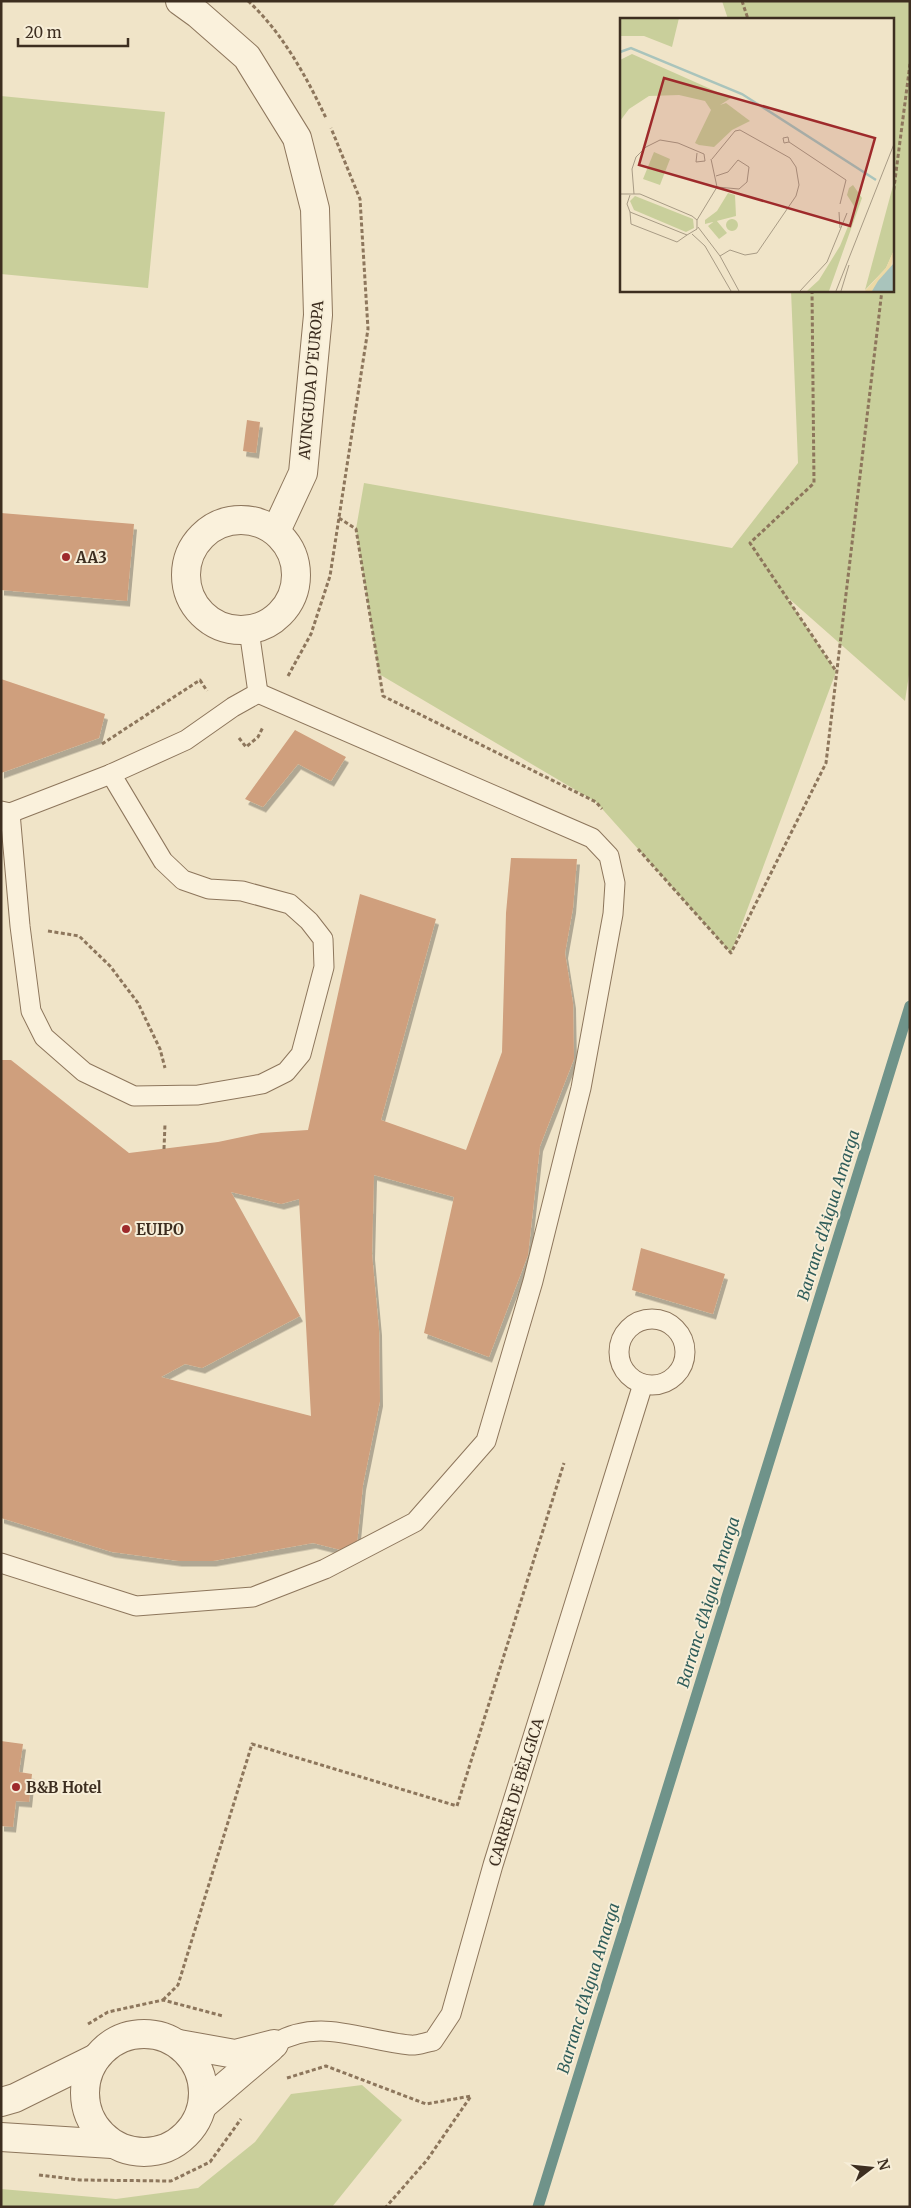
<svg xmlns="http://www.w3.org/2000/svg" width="911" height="2208" font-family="Merriweather,serif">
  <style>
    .green { fill: #c9cf9b }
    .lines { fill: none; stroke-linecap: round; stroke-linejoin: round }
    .stream { stroke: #6f938a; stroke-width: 11 }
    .building { fill: #cf9f7d; fill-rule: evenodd; filter: url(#shadow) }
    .service-casing { stroke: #8d765c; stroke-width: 21 }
    .minor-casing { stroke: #8d765c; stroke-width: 30 }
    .path { stroke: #8d765c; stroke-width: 3; stroke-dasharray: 4 2.5; stroke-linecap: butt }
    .service { stroke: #faf1dc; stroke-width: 19 }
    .minor { stroke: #faf1dc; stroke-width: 28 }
    .poi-dot { fill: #9e2a2b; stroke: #f7eed8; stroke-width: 2 }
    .labels { text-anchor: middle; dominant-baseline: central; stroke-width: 4; stroke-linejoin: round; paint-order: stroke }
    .street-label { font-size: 15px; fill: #3d2e20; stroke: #f7eed8 }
    .poi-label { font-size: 15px; font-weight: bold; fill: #3d2e20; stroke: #f7eed8; text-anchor: start }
    .water-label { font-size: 16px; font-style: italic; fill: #2f5d5a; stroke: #f7eed8 }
    .inset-river { fill: none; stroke: #a9c4bc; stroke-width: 2.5 }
    .inset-road { fill: none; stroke: #a89b85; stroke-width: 1 }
    .view { fill: #9e2a2b; fill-opacity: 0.15; stroke: #9e2a2b; stroke-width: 2.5 }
    .inset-edge { fill: none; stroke: #3d2e20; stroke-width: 2.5 }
  </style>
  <defs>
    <filter id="shadow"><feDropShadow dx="3" dy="5.5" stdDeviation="0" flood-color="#0004"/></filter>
  </defs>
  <rect width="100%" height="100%" fill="#f0e4c8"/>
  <g class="green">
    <polygon points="722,1 910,1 910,668 905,701 786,596 836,672 731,953 596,802 379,674 356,529 364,483 732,548 798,463 791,290 892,290 892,19 728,19"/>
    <polygon points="1,96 165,112 148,288 1,274"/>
    <polygon points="362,2085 402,2120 332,2207 1,2207 1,2189 116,2199 198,2188 255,2142 291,2094"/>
  </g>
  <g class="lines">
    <polyline class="stream" points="538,2207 910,1006"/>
  </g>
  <g class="building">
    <polygon points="247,420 260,422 256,453 243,451"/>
    <polygon points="1,513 134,524 127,601 1,590"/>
    <polygon points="1,679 105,714 99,738 1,773"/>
    <polygon points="295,730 346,757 331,781 298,764 263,807 245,799"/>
    <path d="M 511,858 L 577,859 L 573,908 L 565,953 L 573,1003 L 574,1059 L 540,1146 L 528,1255 L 489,1357 L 424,1333 L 454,1197 L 374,1175 L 372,1254 L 379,1330 L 380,1401 L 363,1485 L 357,1544 L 345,1551 L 313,1543 L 213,1561 L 179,1561 L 112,1552 L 1,1518 L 1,1060 L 11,1060 L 129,1153 L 218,1142 L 261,1133 L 308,1130 L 360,894 L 436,919 L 381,1120 L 466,1150 L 502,1052 L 506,913 ZM 231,1192 L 281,1204 L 299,1199 L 311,1416 L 161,1377 L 185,1364 L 202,1368 L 300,1316 Z"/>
    <polygon points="641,1248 725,1274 713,1314 632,1290"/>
    <polygon points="1,1741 23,1744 19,1772 32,1774 29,1802 16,1801 13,1827 1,1826"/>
  </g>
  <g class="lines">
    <defs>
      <g id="service">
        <polyline points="1,811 10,813 111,774 186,740 233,707 258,693 249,630"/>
        <polyline points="10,813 20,926 31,1011 44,1037 84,1072 134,1096 198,1095 262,1084 286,1072 301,1054 324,967 323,939 309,921 290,904 242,891 209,889 183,880 163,861 111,774"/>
        <circle cx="652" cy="1352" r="33"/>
        <polyline points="1,1563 136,1606 253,1597 325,1569 415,1522 486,1441 533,1281 581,1088 613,914 615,883 609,856 592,838 258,693"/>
        <path d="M 274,2044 C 318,2016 363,2041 410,2045 C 417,2046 426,2042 433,2041 L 451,2014 L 493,1865 L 643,1384"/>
      </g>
      <g id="minor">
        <polyline points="180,1 198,14 247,57 297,138 315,209 318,315 303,473 276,531"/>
        <circle cx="241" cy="575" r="55"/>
        <circle cx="144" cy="2093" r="59"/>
        <polyline points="179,2044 235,2054 274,2044"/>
        <polyline points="1,2102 15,2098 96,2058"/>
        <polyline points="203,2105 270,2048"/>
        <polyline points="1,2137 112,2144"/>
      </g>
    </defs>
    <use href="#service" class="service-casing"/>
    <use href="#minor" class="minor-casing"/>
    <g class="path">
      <path d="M 248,1 C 282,32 306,76 326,118"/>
      <polyline points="742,1 748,19"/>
      <polyline points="892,203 910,64"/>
      <polyline points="812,290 814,483 750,543 836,671"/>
      <polyline points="339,518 356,529 383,696 596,802 602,809"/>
      <polyline points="288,676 311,634 330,576 368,329 360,199 331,128"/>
      <polyline points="239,738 246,747 258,737 263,727"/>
      <polyline points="102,744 200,680 207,691"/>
      <polyline points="638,849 731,953 826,763 882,290"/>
      <polyline points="48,931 79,936 110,966 138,1003 160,1049 165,1068"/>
      <polyline points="164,1149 165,1124"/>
      <polyline points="163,2000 178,1985 252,1744 457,1806 564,1463"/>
      <polyline points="88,2024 108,2012 163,2000 223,2016"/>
      <polyline points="287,2078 326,2066 426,2104 471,2096 427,2160 386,2207"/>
      <polyline points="39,2175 80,2180 171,2181 210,2162 241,2119"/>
    </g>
    <use href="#service" class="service"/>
    <use href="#minor" class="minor"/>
  </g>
  <g class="poi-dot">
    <circle cx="66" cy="557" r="5"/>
    <circle cx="126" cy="1229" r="5"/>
    <circle cx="16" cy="1787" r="5"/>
  </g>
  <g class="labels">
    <g class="street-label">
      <text transform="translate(311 380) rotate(-85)">AVINGUDA D'EUROPA</text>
      <text transform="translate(516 1792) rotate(-73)">CARRER DE BÈLGICA</text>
    </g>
    <g class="poi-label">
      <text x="76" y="557">AA3</text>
      <text x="136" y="1229">EUIPO</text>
      <text x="26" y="1787">B&amp;B Hotel</text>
    </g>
    <g class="water-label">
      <text transform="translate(828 1215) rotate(-73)">Barranc d'Aigua Amarga</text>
      <text transform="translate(708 1602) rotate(-73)">Barranc d'Aigua Amarga</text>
      <text transform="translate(588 1988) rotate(-73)">Barranc d'Aigua Amarga</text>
    </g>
  </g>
  <g transform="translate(620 18)">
    <rect width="274" height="274" fill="#f0e4c8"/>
    <path d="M 0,0 L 59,0 L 52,29 L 24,18 L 0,18 ZM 12,36 L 111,80 L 100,87 L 106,85 L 130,103 L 112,112 L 94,129 L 79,127 L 75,125 L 91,92 L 85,83 L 59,77 L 29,78 L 9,91 L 0,103 L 0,42 ZM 34,134 L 50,141 L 40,167 L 23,161 ZM 274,164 L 274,232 L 266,250 L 245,272 ZM 233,167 L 242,180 L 209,273 L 187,273 L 199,262 L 220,228 L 233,196 L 234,188 L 227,177 L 229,170 ZM 108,175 L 115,177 L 116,198 L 85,206 L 85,202 L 97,193 ZM 15,178 L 73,201 L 74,210 L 66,214 L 14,192 L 10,183 ZM106 207a6 6 0 1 1 12 0a6 6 0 1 1-12 0ZM 96,202 L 107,215 L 99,221 L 88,208 Z" fill="#c9cf9b"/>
    <path d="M 274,232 L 271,250 L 252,273 L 245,273 L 266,250 Z" fill="#ecd9a5"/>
    <path d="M 274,245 L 274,273 L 252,273 L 258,263 Z" fill="#a9c4bc"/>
    <path class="inset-river" d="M 0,34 L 11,30 L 122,76 L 256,162"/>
    <path class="inset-road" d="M 169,124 L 164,125 L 163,120 L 168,119 L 169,124 L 226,162 L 220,186M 92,141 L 115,113 L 120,112 L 170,140 L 176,149 L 179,167 L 176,178 L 137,235 L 125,237 L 110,232 L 100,238M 96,158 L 108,154 L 118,142 L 129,149 L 127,164 L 119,171 L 97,169M 0,176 L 20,176 L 72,198 L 77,202 L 77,211 L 67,217 L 10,194 L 7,186 L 10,177M 14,176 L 12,151 L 16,139 L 26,129 L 40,122 L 58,125 L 84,136 L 85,143 L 76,144 L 77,135M 10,194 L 11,206 L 57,224 L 67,217M 219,194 L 220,210M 77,202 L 97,169 L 91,141M 78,209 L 100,238 L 119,273M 72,216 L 85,228 L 111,273M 180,273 L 207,244 L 227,195M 216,273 L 274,126M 221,273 L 229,247"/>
    <path class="view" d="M 44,60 L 255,120 L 230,208 L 19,147 Z"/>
    <rect width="274" height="274" class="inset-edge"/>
  </g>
  <rect width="911" height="2208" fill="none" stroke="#3d2e20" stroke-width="5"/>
  <g transform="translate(871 2168) rotate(74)" stroke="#f7eed8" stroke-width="4" paint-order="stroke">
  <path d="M0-4L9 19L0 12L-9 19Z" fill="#3d2e20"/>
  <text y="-8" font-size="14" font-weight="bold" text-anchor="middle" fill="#3d2e20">N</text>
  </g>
  <path d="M18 38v8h110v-8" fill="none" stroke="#3d2e20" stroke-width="2.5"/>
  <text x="25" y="38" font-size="15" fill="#3d2e20" stroke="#f7eed8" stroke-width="4" paint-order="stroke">20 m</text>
</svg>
